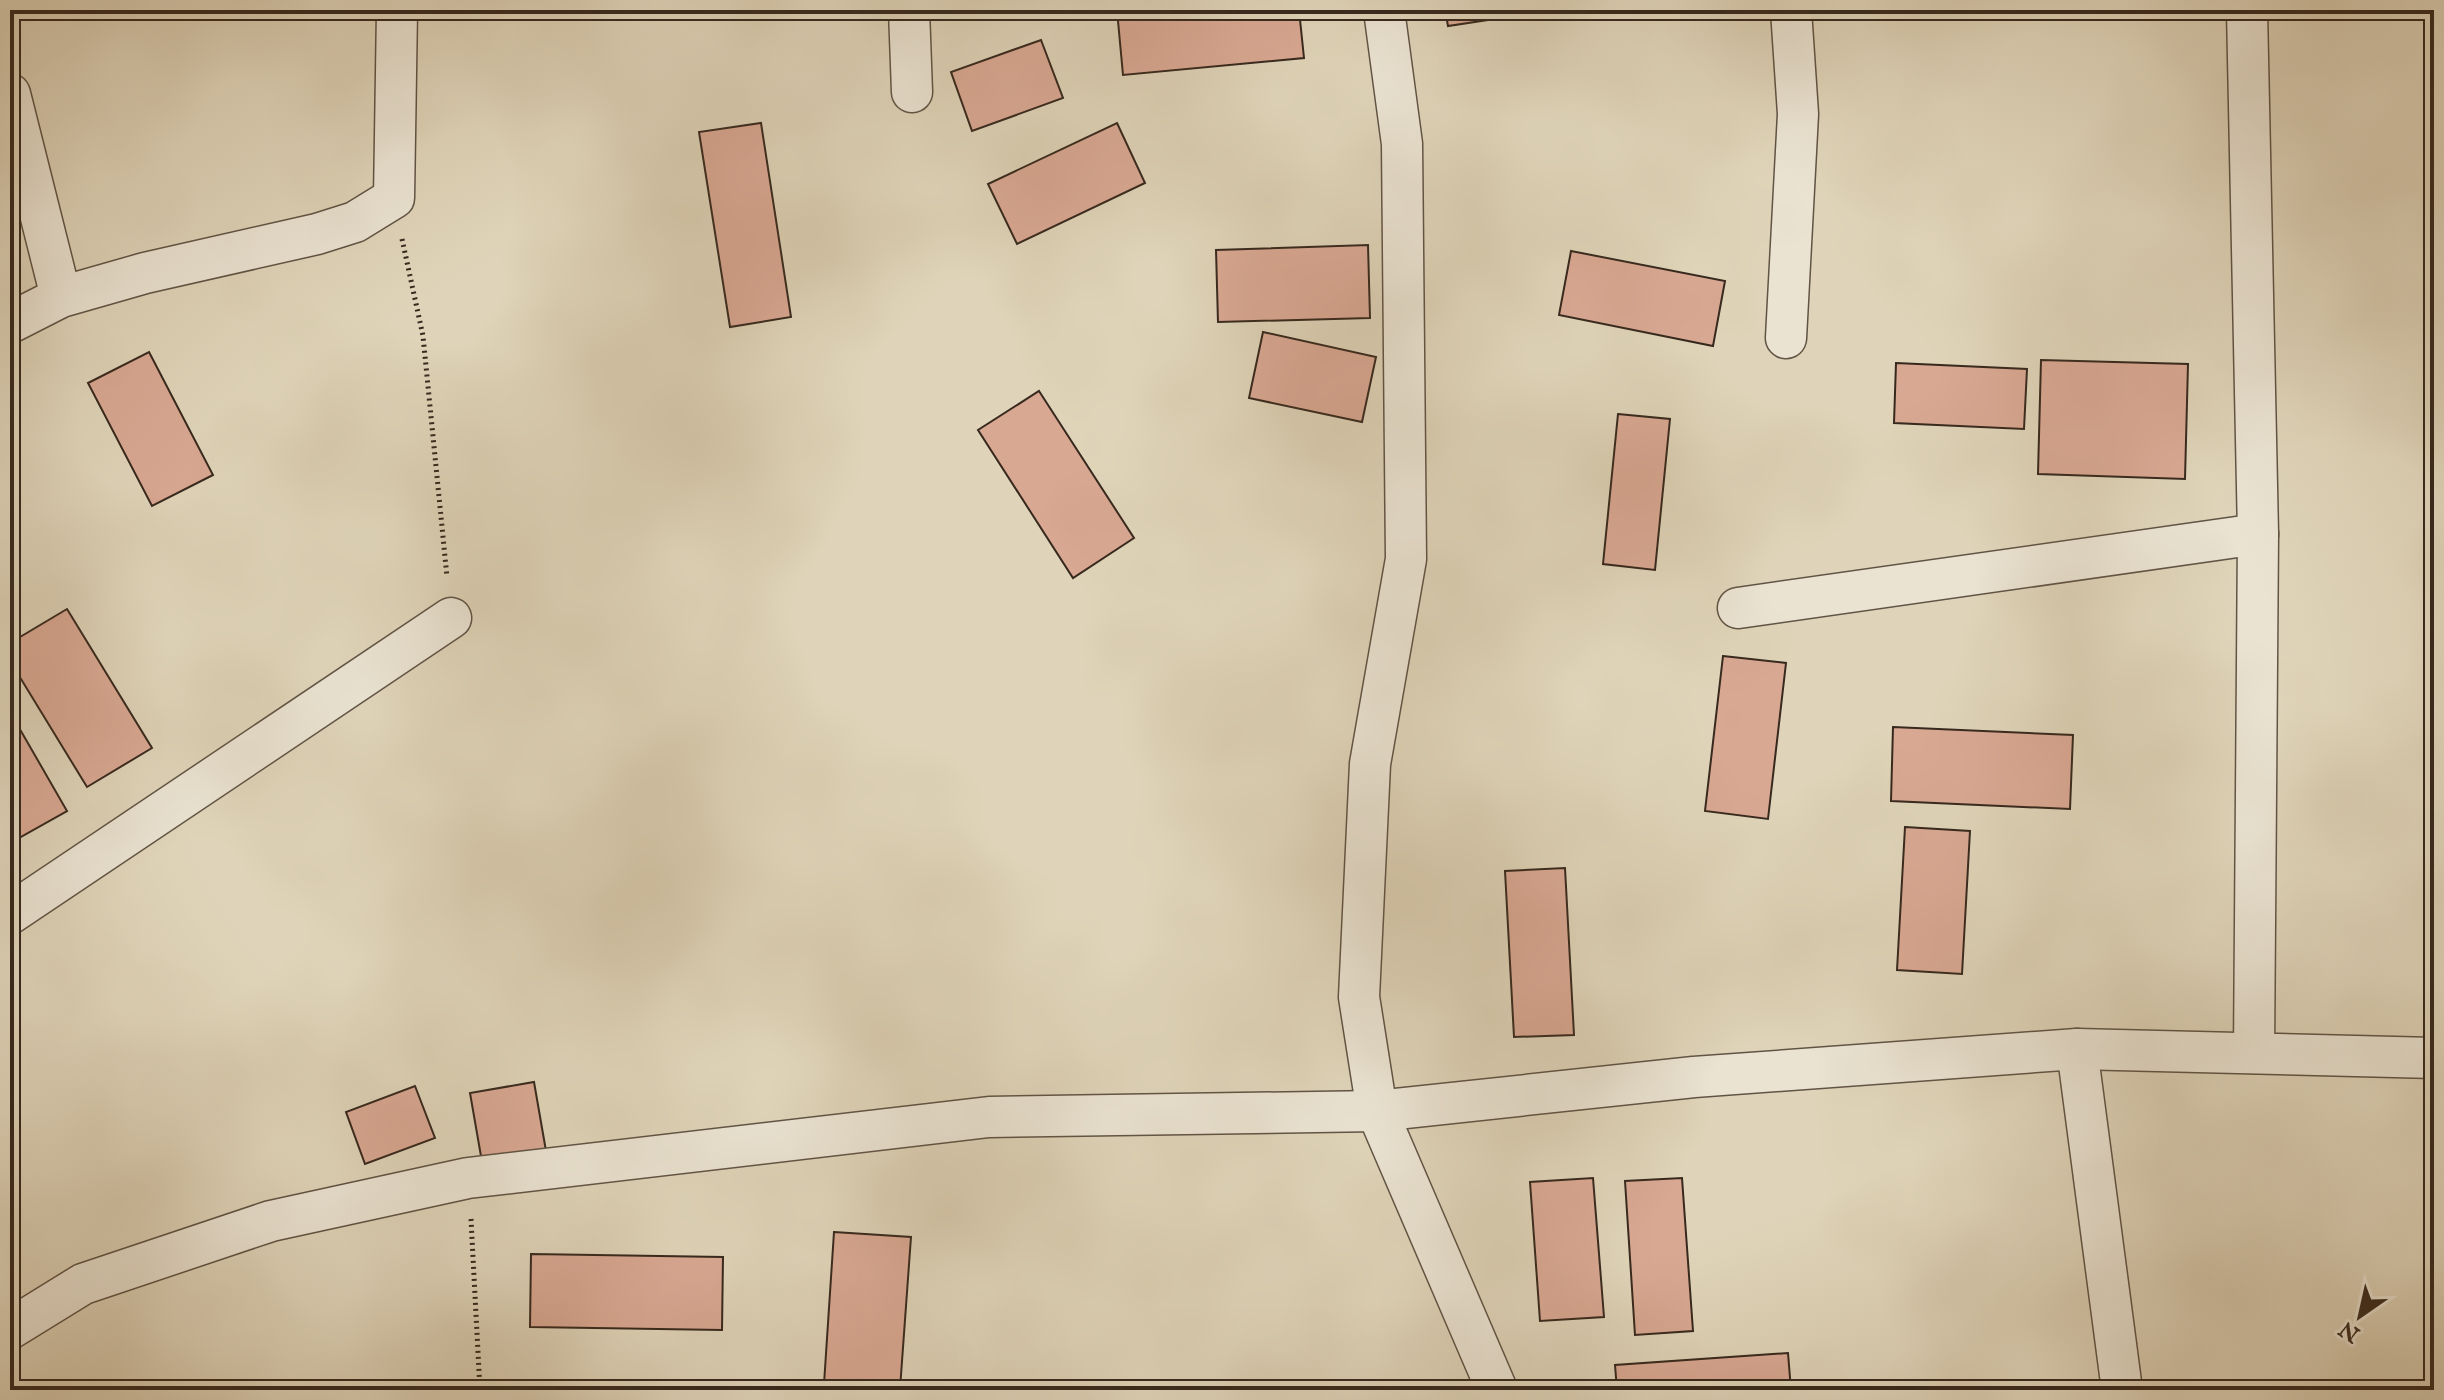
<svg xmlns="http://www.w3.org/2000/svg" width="2444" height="1400" font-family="'IM FELL English',serif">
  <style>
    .building { fill: #d9a893; stroke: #37291e; stroke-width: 2 }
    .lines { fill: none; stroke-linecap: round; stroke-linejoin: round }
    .street-casing { stroke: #615445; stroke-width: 43 }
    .path { stroke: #37291e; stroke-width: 5; stroke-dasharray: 2 4; stroke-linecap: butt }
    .street { stroke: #eae3d2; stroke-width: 40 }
  </style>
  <rect width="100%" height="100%" fill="#dfd4b9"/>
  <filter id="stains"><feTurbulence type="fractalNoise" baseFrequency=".0025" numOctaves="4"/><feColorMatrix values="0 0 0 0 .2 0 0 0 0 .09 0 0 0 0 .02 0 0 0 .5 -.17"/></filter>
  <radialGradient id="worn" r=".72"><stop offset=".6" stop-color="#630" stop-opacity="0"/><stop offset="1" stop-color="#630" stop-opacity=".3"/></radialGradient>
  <g class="building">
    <polygon points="1117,10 1299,10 1304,58 1123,75"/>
    <polygon points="1445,10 1554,10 1448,26"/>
    <polygon points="1041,40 1063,98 972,131 951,72"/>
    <polygon points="761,123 791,317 730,327 699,132"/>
    <polygon points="1117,123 1145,183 1017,244 988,184"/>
    <polygon points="1368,245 1370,318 1218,322 1216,250"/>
    <polygon points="1571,251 1725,281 1713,346 1559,315"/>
    <polygon points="1263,332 1376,357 1362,422 1249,398"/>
    <polygon points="149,352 213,475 152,506 88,383"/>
    <polygon points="2041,360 2188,364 2185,479 2038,474"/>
    <polygon points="1896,363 2027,369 2024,429 1894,423"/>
    <polygon points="1039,391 1134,538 1073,578 978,430"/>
    <polygon points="1618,414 1670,419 1655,570 1603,564"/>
    <polygon points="67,609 152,748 87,787 10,661 10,643"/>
    <polygon points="1723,656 1786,663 1768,819 1705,811"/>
    <polygon points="10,712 67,811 10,843"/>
    <polygon points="1893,727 2073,735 2070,809 1891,801"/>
    <polygon points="1905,827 1970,831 1962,974 1897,970"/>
    <polygon points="1565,868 1574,1035 1514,1037 1505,871"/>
    <polygon points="534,1082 546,1151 482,1162 470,1093"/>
    <polygon points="415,1086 435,1138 365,1164 346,1112"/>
    <polygon points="1593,1178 1604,1317 1540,1321 1530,1182"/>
    <polygon points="1682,1178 1693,1331 1635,1335 1625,1181"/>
    <polygon points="834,1232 911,1237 900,1389 824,1384"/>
    <polygon points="531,1254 723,1257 722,1330 530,1327"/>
    <polygon points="1788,1353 1791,1390 1617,1390 1615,1365"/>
  </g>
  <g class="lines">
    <defs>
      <g id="street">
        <polyline points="909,10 912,92"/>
        <polyline points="1384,10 1402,144 1406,559 1370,764 1359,997 1377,1111 1497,1390"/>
        <polyline points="2247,10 2258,534 2254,1053"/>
        <polyline points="10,94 61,297"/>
        <polyline points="10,323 61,297 145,273 317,234 355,222 394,198 397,10"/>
        <polyline points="1786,338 1798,114 1791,10"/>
        <polyline points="1738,608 2258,534"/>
        <polyline points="10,914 451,618"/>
        <polyline points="2077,1049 2122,1390"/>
        <polyline points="10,1329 83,1284 271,1221 468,1178 989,1117 1377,1111 1694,1077 2077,1049 2434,1058"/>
      </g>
    </defs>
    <use href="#street" class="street-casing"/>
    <g class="path">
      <polyline points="402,239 423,336 447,577"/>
      <polyline points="471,1219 480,1390"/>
    </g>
    <use href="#street" class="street"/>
  </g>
  <rect width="2444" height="1400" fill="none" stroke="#dfd4b9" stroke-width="40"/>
  <rect x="12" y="12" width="2420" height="1376" fill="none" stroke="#37291e" stroke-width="4"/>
  <rect x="20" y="20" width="2404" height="1360" fill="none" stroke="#37291e" stroke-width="2"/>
  <g transform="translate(2360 1316) rotate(214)" stroke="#eae3d2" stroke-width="6" paint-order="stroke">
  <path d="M0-6L14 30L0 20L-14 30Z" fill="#37291e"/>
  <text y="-12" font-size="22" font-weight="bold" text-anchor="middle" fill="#37291e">N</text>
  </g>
  <rect width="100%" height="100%" filter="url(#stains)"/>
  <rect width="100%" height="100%" fill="url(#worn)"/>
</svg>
